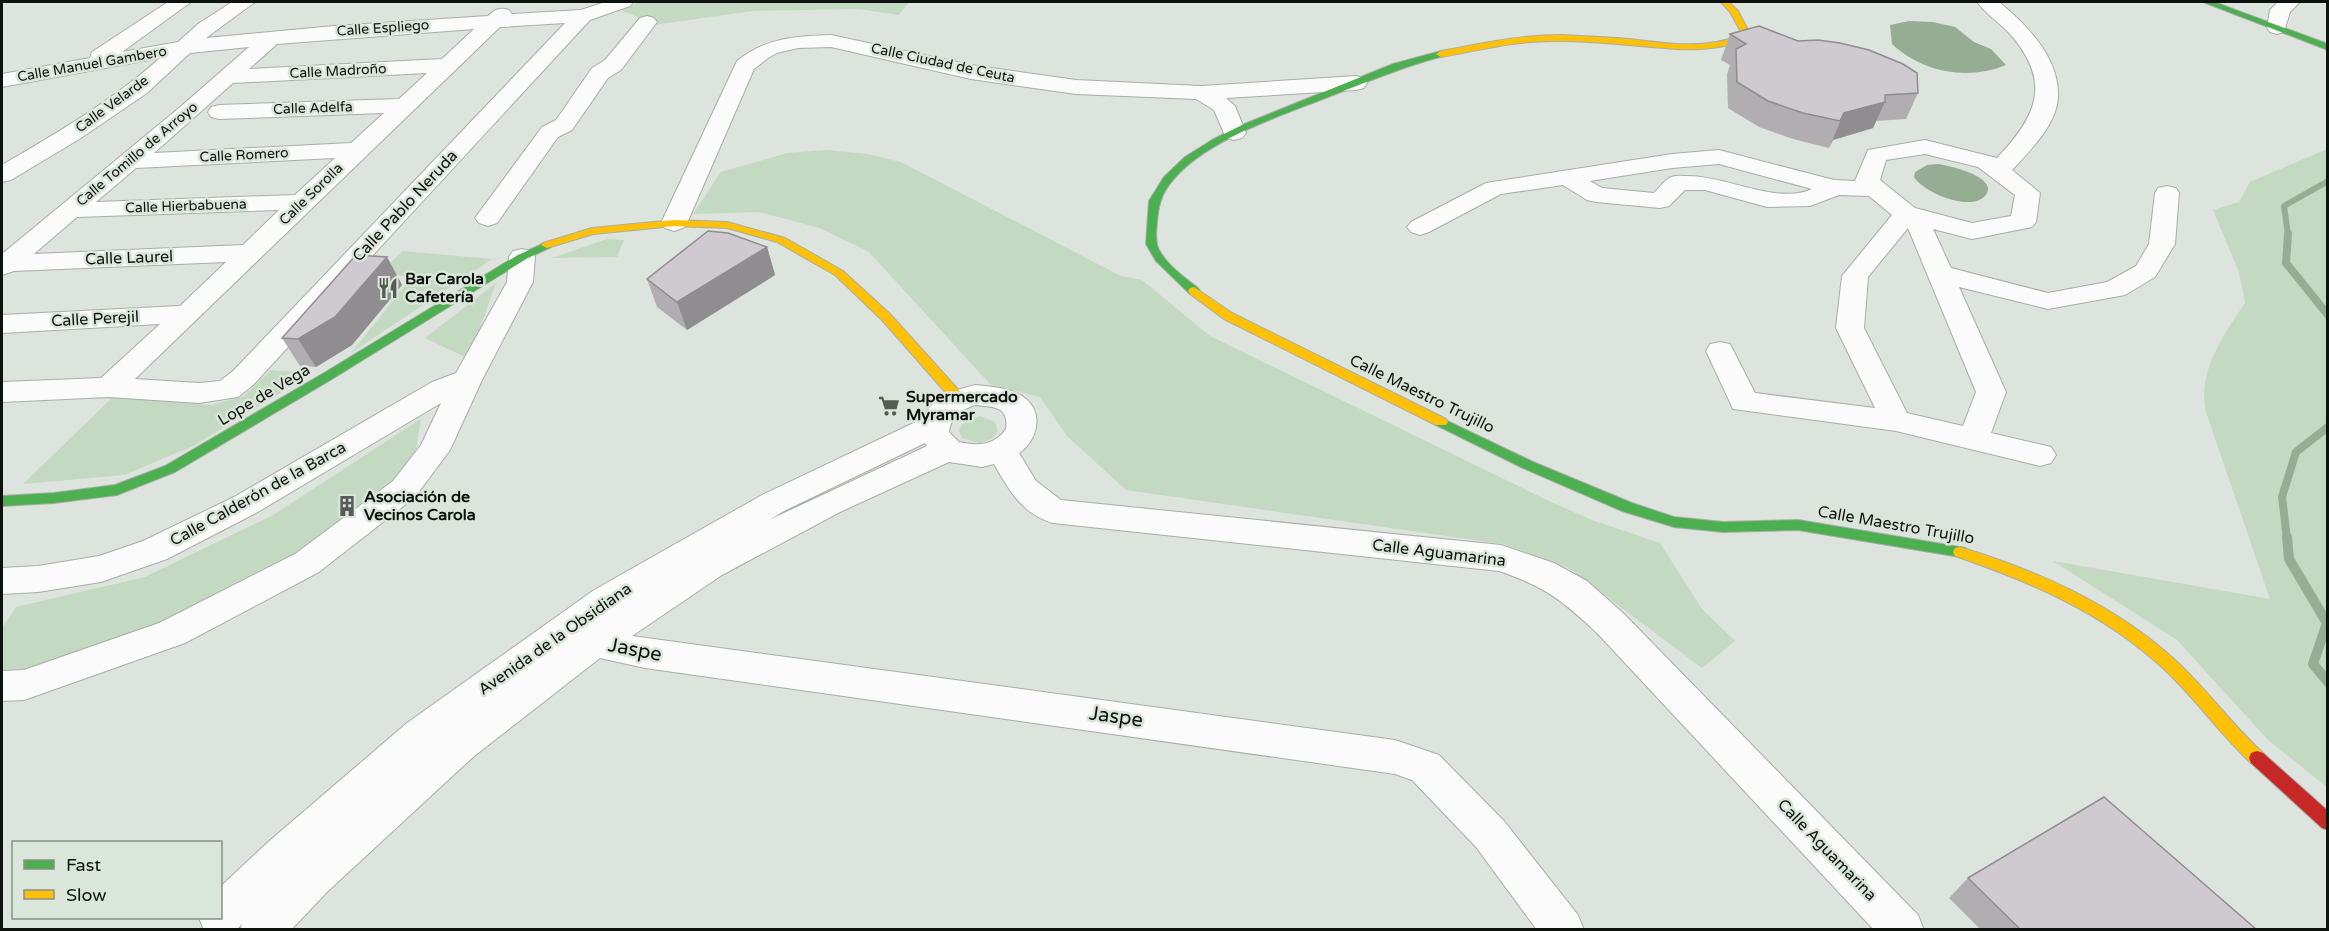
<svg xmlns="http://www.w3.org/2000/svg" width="2329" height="931" font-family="'Varela Round',sans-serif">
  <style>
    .green { fill: #c3d9c1 }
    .water { fill: #95ae93 }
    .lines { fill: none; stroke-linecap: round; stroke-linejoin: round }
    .stream-far2 { stroke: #95ae93; stroke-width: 6 }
    .stream-far1 { stroke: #95ae93; stroke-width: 8 }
    .stream { stroke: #95ae93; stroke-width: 10 }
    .street-casing { stroke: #a8ada8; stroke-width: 2 }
    .fast-casing { stroke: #a8ada8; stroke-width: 2 }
    .slow-casing { stroke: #a8ada8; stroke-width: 2 }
    .jam-casing { stroke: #a8ada8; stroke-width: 2 }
    .street { fill: #fafbfa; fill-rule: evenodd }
    .fast { fill: #4caf50; fill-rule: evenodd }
    .slow { fill: #ffc107; fill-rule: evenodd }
    .jam { fill: #c62828; fill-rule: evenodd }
    .wall { fill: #b1aeb2 }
    .shaded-wall { fill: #908d91 }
    .building { fill: #cecacf; stroke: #908d91; stroke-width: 1.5 }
    .labels { text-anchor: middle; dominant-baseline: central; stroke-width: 5; stroke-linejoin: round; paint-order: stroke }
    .far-street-label { font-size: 14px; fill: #0e120e; stroke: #dbe6da }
    .street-label { font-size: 16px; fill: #0e120e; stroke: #dbe6da }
    .poi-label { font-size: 16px; font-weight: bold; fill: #0e120e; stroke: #dbe6da; text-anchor: start }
    .near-street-label { font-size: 20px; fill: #0e120e; stroke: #dbe6da }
  </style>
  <rect width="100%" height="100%" fill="#dde3dd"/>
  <g class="green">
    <path d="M 639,2 L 909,2 L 899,15 L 858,9 L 752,11 L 654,25 C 642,20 632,14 620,10 Z"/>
    <path d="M 2327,149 L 2327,787 L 2268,740 L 2177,640 L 2053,561 L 2270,599 L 2206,412 C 2197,372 2223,336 2245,303 L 2239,272 L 2213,210 L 2239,202 L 2250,182 Z"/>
    <polygon points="826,150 868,154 901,162 1121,276 1142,280 1210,336 1553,503 1592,520 1660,543 1702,609 1735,641 1702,668 1567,567 1503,544 1126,490 1067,436 1040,397 990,384 869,252 820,228 759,212 693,214 721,172 788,153"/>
    <polygon points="607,239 624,240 617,257 552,258"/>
    <polygon points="402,251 492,259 351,353 412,277 380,274"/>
    <polygon points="496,283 469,359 425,338"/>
    <polygon points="271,370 313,373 193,446 124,475 23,484 113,397 211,405 244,396"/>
    <polygon points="980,416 995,422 998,431 991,439 979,443 962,438 959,430 964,422"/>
    <polygon points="421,419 416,449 392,487 302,555 162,628 31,673 2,675 2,628 16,607 145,577 273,515"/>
  </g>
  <g class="water">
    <path d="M 1909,21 L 1933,22 L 1955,27 L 1974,42 L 1991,49 L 2006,65 C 1967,81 1922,72 1892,44 L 1890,25 Z"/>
    <path d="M 1938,164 C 1947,165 2001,177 1985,196 C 1970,212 1924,193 1914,177 L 1915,172 L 1927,165 Z"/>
  </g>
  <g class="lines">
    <polyline class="stream-far2" points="2288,235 2284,206 2328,181"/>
    <g class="stream-far1">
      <polyline points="2288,234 2286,263 2328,315"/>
      <polyline points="2287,539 2282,497 2296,452 2328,427"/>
    </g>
    <polyline class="stream" points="2287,537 2289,559 2327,623 2313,664 2328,682"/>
    <defs>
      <g id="street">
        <path d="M 168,2 L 191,2 L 122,52 L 178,42 L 198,24 L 232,2 L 255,2 L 206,38 L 334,26 L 488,16 C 495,9 500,7 509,10 L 512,14 L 581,10 L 605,2 L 633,2 L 630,6 L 590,20 L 253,385 L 238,397 L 199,403 L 109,397 L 2,402 L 2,382 L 101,378 L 160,324 L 2,333 L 2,315 L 180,306 L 226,262 L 14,271 L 2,275 L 2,254 L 179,108 L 249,47 L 190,53 L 147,93 L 81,138 L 11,180 L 2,182 L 2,165 C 57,133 112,101 160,58 L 2,87 L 2,74 L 90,58 L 92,52 ZM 565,23 L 233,371 L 220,381 L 199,383 L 135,379 L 500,27 ZM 474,29 L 442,59 L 249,69 L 277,44 ZM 427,73 L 399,99 L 219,105 L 211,107 L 208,112 L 211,117 L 219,119 L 384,113 L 351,143 L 154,153 L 233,83 ZM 335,158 L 295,195 L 96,202 L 136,168 ZM 279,210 L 243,245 L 34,254 L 77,217 Z"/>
        <path d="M 1977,2 L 1999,2 C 2026,24 2060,58 2058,97 C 2057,124 2030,151 2012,170 L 2040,193 L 2036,222 L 2032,227 L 1972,239 L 1933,229 L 1951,268 L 2048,293 L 2107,282 L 2136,266 L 2149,244 L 2155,193 L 2158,188 L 2167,186 L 2176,188 L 2179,193 L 2175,244 L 2155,277 L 2125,295 L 2048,309 L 1959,287 L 2006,392 L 1991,433 L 2051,447 L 2056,455 L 2051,463 L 2040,466 L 1896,431 L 1733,409 L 1706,351 L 1710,344 L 1720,342 L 1730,344 L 1755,393 L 1875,408 L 1836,328 L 1842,276 L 1892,215 L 1869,196 L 1839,195 L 1810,206 L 1767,207 L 1705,190 L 1685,190 L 1669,206 L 1660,208 L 1596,202 L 1587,200 L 1563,185 L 1501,194 L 1429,232 L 1420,235 L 1411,232 L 1407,227 L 1411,222 L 1486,183 L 1672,154 L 1719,150 L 1834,180 L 1855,181 L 1868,150 L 1925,140 L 1997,158 C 2036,117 2053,83 2010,34 C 2000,23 1986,14 1977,2 ZM 1925,154 L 1978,167 L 2015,195 L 2011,216 L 1972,223 L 1915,208 L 1880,180 L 1886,160 ZM 1719,164 L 1812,189 C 1778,205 1726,176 1689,176 C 1683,176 1677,175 1671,177 C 1665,180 1659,188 1654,193 L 1602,188 L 1590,181 L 1672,168 ZM 1908,228 L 1976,392 L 1963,426 L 1907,413 L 1864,328 L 1868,277 Z"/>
        <polygon points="2278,2 2300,2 2290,12 2284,32 2277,34 2270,32 2267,28 2270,10"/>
        <polygon points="647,16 654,18 657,22 621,70 608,78 572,130 558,137 497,223 488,226 479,223 475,218 542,127 556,120 592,68 605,60 640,18"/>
        <path d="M 831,35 L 971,65 L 1076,80 L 1201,86 L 1356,76 L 1364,78 L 1367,83 L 1364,88 L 1356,90 L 1226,98 L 1235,106 L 1246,133 L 1242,138 L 1234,140 L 1226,138 L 1214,110 L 1196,99 L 1076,94 L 971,79 L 831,47 L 798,48 L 777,53 L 768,58 L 754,69 L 687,223 L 683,228 L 674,231 L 665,228 L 661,223 L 737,61 C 765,38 796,36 831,35 Z"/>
        <polygon points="522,249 531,251 535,257 533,282 482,380 450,450 415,497 319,572 185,643 24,700 2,701 2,671 24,670 159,623 295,554 393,481 421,445 441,403 256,513 167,559 101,582 38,592 2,594 2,568 38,566 99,556 143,541 234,497 432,382 456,373 507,282 509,257 513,251"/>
        <path d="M 975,385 C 992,387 1012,387 1026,399 C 1044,414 1037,441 1019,453 L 1036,481 L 1061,500 L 1501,545 L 1554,563 L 1587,581 L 1624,614 L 1918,915 L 1924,930 L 1874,930 L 1598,634 C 1563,601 1546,587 1499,571 L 1053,523 C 1022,514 1009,490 994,464 L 982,467 L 949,462 L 840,512 L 722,575 L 632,636 L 1395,740 L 1439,755 L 1504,821 L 1578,915 L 1584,930 L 1537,930 L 1476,847 L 1412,780 L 1395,774 L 645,668 L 600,658 L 473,757 L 327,892 L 291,930 L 240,930 L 242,924 L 236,930 L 204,930 L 199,918 L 220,918 L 220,887 L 267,843 L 407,723 L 594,590 L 762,495 L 922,419 C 934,396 952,391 975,385 ZM 975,405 C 994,407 1009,406 1006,429 C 994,446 977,446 959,442 L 949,432 C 951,416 961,410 975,405 ZM 925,443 L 927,446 L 769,520 L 784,511 Z"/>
      </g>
      <g id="fast">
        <polygon points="2203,2 2214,2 2328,44 2328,50"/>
        <path d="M 1441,51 L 1444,52 L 1444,56 C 1404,66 1367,82 1328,97 C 1280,116 1205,140 1172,181 C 1161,194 1158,207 1157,223 C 1156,231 1155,242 1159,250 C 1167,265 1185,278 1198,288 L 1200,291 L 1198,294 L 1190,294 L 1156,261 L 1146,244 L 1149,201 L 1164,177 L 1185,157 L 1212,140 L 1242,125 L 1393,64 Z"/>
        <polygon points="547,242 553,245 551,247 526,259 332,379 175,472 117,495 54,503 2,506 2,496 54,493 115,485 165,466 324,373 518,255"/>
        <polygon points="1441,418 1533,462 1632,503 1674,517 1723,522 1798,520 1960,547 1965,548 1967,552 1965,556 1960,557 1798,530 1723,532 1674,527 1622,511 1523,468 1436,425 1434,422"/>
      </g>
      <g id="slow">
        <path d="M 1721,2 L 1729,2 L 1738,11 L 1748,30 L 1745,40 C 1705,55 1669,48 1628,45 C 1605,43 1582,41 1559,41 C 1519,40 1480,50 1441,57 L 1436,54 L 1441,51 C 1480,44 1519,35 1560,35 C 1583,36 1606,37 1629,39 C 1666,43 1702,50 1738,36 L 1740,30 L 1730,12 Z"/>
        <polygon points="674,220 727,222 785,238 843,271 890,314 964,396 965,399 964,402 954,402 882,320 835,275 777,242 727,228 674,226 593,234 547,248 541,245 543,243 592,228"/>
        <polygon points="1194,287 1232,313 1446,419 1448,422 1446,425 1436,425 1224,319 1190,294 1188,291 1190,288"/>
        <path d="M 1960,547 C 2038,571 2113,604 2174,659 C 2206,688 2231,724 2263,753 L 2265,758 L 2263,763 L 2257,765 L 2251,763 C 2220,734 2195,698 2164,669 C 2104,613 2031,582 1955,556 L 1953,552 L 1955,548 Z"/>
      </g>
      <polygon id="jam" points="2257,751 2263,753 2328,811 2328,830 2322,828 2251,763 2249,758 2251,753"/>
    </defs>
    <use href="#street" class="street-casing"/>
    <use href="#fast" class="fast-casing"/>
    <use href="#slow" class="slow-casing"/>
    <use href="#jam" class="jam-casing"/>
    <use href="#street" class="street"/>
    <use href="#fast" class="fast"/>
    <use href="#slow" class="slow"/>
    <use href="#jam" class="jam"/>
  </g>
  <g class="wall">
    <polygon points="1730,34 1918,93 1906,119 1876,121 1873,128 1833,140 1829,148 1793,139 1759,127 1728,108 1727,74 1730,65 1721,60"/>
    <polygon points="767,247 775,275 687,330 657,307 647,279"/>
    <polygon points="387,257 402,285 352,345 316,367 300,366 282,338"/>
    <polygon points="1968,878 2257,930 1981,930 1949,898"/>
  </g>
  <g class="shaded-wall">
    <polygon points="1885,102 1873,128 1833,140 1829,148 1844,113"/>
    <polygon points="767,247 775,275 687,330 677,302"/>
    <polygon points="387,257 402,285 352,345 316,367 298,339"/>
  </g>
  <g class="building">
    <polygon points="1759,26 1798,41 1818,40 1840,43 1869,50 1903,64 1917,73 1918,93 1885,95 1885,102 1844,113 1840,121 1803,113 1768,101 1737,82 1736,49 1746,44 1730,34"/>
    <polygon points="708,231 728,233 767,247 677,302 647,279"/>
    <polygon points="356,255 387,257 335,317 298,339 282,338"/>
    <polygon points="2104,797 2257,930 2021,930 1968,878"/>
  </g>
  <defs>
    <symbol id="restaurant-bare" viewBox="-9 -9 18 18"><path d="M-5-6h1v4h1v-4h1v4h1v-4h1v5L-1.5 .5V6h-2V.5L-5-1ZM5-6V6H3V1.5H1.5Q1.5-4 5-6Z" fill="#565b56" stroke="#dbe6da" stroke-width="2.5" paint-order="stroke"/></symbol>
    <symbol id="supermarket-bare" viewBox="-9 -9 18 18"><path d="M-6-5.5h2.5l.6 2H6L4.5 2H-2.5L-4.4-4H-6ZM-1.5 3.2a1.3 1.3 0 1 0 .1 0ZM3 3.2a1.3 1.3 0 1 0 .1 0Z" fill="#565b56" stroke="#dbe6da" stroke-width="2.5" paint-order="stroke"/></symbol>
    <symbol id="building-bare" viewBox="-9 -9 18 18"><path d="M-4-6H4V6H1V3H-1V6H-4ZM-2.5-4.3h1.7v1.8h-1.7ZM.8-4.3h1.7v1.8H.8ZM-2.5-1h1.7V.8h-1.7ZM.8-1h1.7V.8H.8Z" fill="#565b56" stroke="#dbe6da" stroke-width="2.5" paint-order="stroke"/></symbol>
  </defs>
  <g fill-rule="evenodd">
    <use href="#restaurant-bare" x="373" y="273" width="30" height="30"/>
    <use href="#supermarket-bare" x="874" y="391" width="30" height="30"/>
    <use href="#building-bare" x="332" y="491" width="30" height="30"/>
  </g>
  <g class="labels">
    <g class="far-street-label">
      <text transform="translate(383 28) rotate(-4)">Calle Espliego</text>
      <text transform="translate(943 63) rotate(12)">Calle Ciudad de Ceuta</text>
      <text transform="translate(92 64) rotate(-10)">Calle Manuel Gambero</text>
      <text transform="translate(338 71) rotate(-3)">Calle Madroño</text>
      <text transform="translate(112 104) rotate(-36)">Calle Velarde</text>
      <text transform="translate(313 108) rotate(-2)">Calle Adelfa</text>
      <text transform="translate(137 154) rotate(-40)">Calle Tomillo de Arroyo</text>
      <text transform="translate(244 155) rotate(-3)">Calle Romero</text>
      <text transform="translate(311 194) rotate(-44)">Calle Sorolla</text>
      <text transform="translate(186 206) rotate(-2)">Calle Hierbabuena</text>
    </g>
    <g class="street-label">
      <text transform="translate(405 206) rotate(-47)">Calle Pablo Neruda</text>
      <text transform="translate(129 258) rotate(-2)">Calle Laurel</text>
      <text transform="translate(95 319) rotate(-3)">Calle Perejil</text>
      <text transform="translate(1422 394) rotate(26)">Calle Maestro Trujillo</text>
      <text transform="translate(264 395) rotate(-31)">Lope de Vega</text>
      <text transform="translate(258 494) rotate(-29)">Calle Calderón de la Barca</text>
      <text transform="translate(1896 525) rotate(10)">Calle Maestro Trujillo</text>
      <text transform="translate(1439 553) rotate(7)">Calle Aguamarina</text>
      <text transform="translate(555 639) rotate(-35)">Avenida de la Obsidiana</text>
      <text transform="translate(1827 850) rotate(46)">Calle Aguamarina</text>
    </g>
    <g class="poi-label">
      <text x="405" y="279">Bar Carola<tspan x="405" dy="18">Cafetería</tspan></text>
      <text x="906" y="397">Supermercado<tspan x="906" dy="18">Myramar</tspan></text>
      <text x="364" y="497">Asociación de<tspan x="364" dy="18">Vecinos Carola</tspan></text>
    </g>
    <g class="near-street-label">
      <text transform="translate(635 650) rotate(11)">Jaspe</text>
      <text transform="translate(1116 717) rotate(8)">Jaspe</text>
    </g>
  </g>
  <rect width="2329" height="931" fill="none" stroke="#0e120e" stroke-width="6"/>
  <rect x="12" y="841" width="210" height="78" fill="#dbe6da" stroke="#899188" stroke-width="1.5"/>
  <rect x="24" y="860" width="30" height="9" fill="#4caf50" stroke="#899188" stroke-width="1.5"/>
  <text x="66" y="871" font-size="18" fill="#0e120e">Fast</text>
  <rect x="24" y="890" width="30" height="9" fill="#ffc107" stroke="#899188" stroke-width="1.5"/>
  <text x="66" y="901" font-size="18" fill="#0e120e">Slow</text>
</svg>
